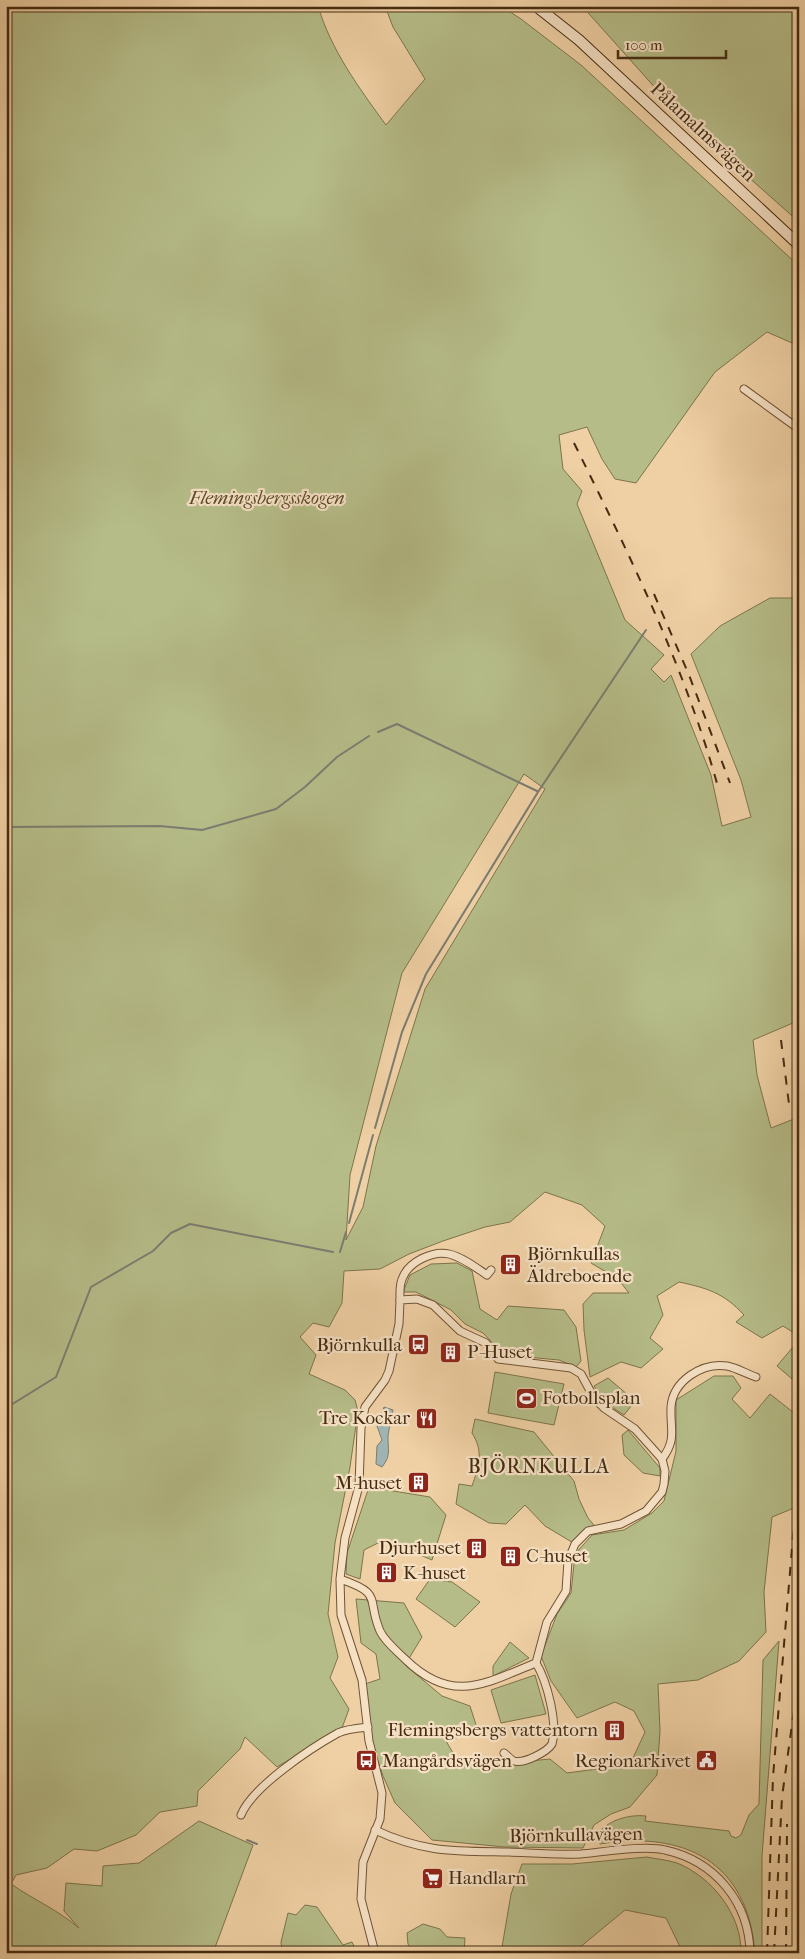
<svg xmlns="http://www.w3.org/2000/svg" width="805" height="1959" font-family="'IM FELL French Canon',serif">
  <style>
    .green { fill: #b5bc88; stroke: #7d744c; fill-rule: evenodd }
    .water { fill: #9fb4b2; stroke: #7b7d71 }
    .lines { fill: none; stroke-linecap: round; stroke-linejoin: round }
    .stream { stroke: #7b7d71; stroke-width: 2 }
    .street-casing { stroke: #705435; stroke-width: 9 }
    .secondary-casing { stroke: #452b10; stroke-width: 12 }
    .street { stroke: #f5e0c4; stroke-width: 7 }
    .secondary { stroke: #f5e0c4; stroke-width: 10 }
    .rail { stroke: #452b10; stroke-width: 2; stroke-dasharray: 9 9; stroke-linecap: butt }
    .labels { text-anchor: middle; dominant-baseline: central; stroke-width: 4.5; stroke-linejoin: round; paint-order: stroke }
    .street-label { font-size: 19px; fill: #452b10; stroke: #f5e0c4 }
    .park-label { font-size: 19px; font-style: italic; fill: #5b4828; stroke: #f5e0c4 }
    .poi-label { font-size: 19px; fill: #452b10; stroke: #f5e0c4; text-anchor: start }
    .neighbourhood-label { font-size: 20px; letter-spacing: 1px; fill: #452b10; stroke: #f5e0c4 }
  </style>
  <rect width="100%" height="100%" fill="#efd0a4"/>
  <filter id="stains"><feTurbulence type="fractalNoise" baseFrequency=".004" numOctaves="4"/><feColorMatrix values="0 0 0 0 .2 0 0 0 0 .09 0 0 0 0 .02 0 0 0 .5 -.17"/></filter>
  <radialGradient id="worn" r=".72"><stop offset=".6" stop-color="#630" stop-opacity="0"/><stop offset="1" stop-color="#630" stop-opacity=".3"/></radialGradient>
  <g class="green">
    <path d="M 6,6 L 318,6 C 331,50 359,88 386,125 L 425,79 L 393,27 L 385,6 L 501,6 L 521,19 L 581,65 L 799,266 L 799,346 L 767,332 L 715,372 L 636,483 L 615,479 L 602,459 L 587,427 L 559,435 L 563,469 L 582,491 L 577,504 L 625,620 L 664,655 L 651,669 L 664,682 L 671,675 L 711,775 L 722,826 L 751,817 L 741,780 L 691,654 L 720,626 L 770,598 L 799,598 L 799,1026 L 793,1023 L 753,1040 L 757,1075 L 771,1128 L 799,1117 L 799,1336 L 783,1326 L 762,1338 L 736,1322 L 744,1315 C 724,1293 707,1288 679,1282 L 657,1296 L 663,1315 L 650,1338 L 663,1349 L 641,1368 L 621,1362 L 590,1377 L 584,1330 L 583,1304 L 593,1293 L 629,1293 L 618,1279 L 591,1263 L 605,1226 L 582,1205 L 545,1192 L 510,1222 L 485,1227 L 443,1241 L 409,1254 L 380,1269 L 344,1271 L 342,1303 L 329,1327 L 313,1323 L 300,1337 L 316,1355 L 309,1374 L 345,1390 L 355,1400 L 358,1411 L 350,1467 L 335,1543 L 328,1614 L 338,1657 L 330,1678 L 349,1709 L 342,1728 L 277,1767 L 245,1737 L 240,1749 L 198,1791 L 197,1806 L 160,1812 L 136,1835 L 97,1851 L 74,1849 L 47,1868 L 16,1875 L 11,1884 C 34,1900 58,1910 79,1928 L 64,1911 L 66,1883 L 102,1886 L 103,1866 L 139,1863 L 199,1821 L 253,1845 L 213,1953 L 6,1953 ZM 524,774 L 545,789 L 425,989 L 376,1146 L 363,1207 L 346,1240 L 350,1175 L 402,973 Z"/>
    <polygon points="582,6 799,6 799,222 683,119"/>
    <polygon points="457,1263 472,1271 480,1309 497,1320 508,1306 564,1310 576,1327 581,1361 576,1367 559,1360 504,1355 483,1333 465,1324 451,1310 416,1292 403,1292 410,1275 431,1264"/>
    <polygon points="799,1340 799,1385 777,1366"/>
    <polygon points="495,1372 564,1384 554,1425 488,1413"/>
    <polygon points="714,1376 733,1376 741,1388 732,1399 750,1418 770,1394 794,1413 799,1408 799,1506 772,1517 764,1592 766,1632 739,1661 698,1680 658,1684 660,1731 657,1775 630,1807 611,1814 594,1825 583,1848 505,1847 432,1840 395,1803 383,1776 373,1746 365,1684 380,1679 376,1654 361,1643 356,1599 404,1603 422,1637 405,1665 442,1696 470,1706 478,1731 446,1741 460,1765 500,1764 550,1759 567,1773 605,1768 633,1758 645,1732 634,1711 615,1702 577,1718 551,1681 541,1656 557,1614 571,1593 575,1554 592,1535 624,1530 652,1513 664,1501 676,1451 676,1400"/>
    <polygon points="608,1378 635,1401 624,1415 604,1402 594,1386"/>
    <path d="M 475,1419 L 534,1432 L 574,1481 L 579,1499 L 588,1518 L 598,1530 L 595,1529 L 575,1544 L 545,1526 L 525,1505 L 506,1524 L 489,1523 L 456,1504 L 459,1484 L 472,1486 C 479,1466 484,1452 472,1433 Z"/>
    <polygon points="628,1430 660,1468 660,1476 643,1473 624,1455 622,1435"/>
    <polygon points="369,1487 430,1497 446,1515 432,1560 384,1540 364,1550 360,1579 346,1574 347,1553"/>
    <polygon points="430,1579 452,1582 480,1602 455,1627 416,1599"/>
    <path d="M 779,1641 L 762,1856 L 762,1953 L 755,1953 C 748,1862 684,1830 600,1844 L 595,1839 C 603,1821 628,1814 646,1816 L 645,1821 L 729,1831 L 731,1836 L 736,1838 L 741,1835 L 749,1815 L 759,1804 L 763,1660 Z"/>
    <polygon points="510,1642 529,1658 493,1676 493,1666"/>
    <polygon points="535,1675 546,1714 501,1723 491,1690"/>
    <path d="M 647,1857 C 656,1859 668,1860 677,1863 C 712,1877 742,1915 741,1953 L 683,1953 L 666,1918 L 625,1910 L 579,1948 L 577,1953 L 501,1953 L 511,1894 L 522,1864 L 572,1864 Z"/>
    <polygon points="305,1905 317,1907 343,1945 352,1942 354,1946 352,1950 345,1953 282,1953 281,1942 288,1913 296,1915"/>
    <polygon points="423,1924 440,1929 447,1937 465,1938 464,1953 413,1953 408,1944 407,1933"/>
  </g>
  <path class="water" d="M 384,1407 L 393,1410 C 392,1417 388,1432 388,1438 C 388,1450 391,1456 382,1467 L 376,1464 L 377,1446 L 382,1440 L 377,1426 Z"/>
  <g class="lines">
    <g class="stream">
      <polyline points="378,732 397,724 537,791"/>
      <polyline points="6,827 160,826 202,830 276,809 305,787 337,757 369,736"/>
      <polyline points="375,1128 402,1032 426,974 538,792 646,630"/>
      <polyline points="349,1223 373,1135"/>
      <polyline points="340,1252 346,1232"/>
      <polyline points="6,1408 56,1377 91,1287 153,1251 171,1233 190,1224 333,1252"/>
      <polyline points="247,1840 257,1844"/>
    </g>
    <defs>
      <g id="street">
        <polyline points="744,389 799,429"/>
        <path d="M 400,1300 C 400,1292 399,1284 403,1277 C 409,1262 433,1250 449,1254 C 462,1257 475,1267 487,1275 L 491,1270"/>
        <path d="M 662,1459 C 677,1439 670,1430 671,1407 C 673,1381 702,1362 727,1366 C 737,1368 747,1374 756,1377"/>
        <path d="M 340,1579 C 384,1594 366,1598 380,1631 C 385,1642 398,1652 406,1660 C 453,1705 485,1683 536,1663 L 547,1622 L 566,1591 L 568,1561 L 575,1544 L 588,1531 L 621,1524 L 646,1511 L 662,1492 L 664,1484 L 665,1471 L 662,1459 L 635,1429 L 604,1408 L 594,1398 L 581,1374 L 571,1368 L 498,1359 L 486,1343 L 460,1331 L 433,1305 L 417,1299 L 400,1300 L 399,1324 L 389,1371 L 385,1380 L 365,1407 L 361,1428 L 359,1486 L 345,1538 L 340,1579 L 341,1615 L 362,1680 L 369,1741 L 382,1793 L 380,1819 L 363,1862 L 361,1899 L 375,1953"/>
        <path d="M 504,1753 C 507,1755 511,1760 514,1761 C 524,1764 547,1752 552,1744 C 558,1723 547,1681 536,1663"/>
        <path d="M 241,1815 C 252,1787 311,1748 338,1733 C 346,1729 358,1728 368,1727"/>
        <path d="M 375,1830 C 424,1853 456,1851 509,1852 C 533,1853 557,1855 581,1854 C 603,1852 645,1845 665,1850 C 715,1861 749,1902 750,1953"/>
      </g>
      <polyline id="secondary" points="536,6 579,40 799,245"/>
    </defs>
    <use href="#street" class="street-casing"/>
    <use href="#secondary" class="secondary-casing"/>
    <use href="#street" class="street"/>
    <use href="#secondary" class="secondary"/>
    <g class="rail">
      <path d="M 574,443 C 629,554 685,667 718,787"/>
      <polyline points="654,594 689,675 730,783"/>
      <polyline points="797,1038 799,1049"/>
      <polyline points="781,1040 789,1104"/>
      <polyline points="767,1953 773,1777 794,1524"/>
      <polyline points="774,1953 782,1797 799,1674"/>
      <polyline points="786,1953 787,1824"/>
      <polyline points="796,1953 799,1850"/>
    </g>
  </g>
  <defs>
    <symbol id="building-square" viewBox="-11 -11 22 22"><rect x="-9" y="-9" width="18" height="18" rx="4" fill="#8f2418" stroke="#f5e0c4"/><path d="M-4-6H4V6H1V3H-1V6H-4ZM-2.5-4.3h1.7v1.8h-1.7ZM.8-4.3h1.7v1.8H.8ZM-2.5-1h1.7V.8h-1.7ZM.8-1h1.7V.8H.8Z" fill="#fff"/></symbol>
    <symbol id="bus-square" viewBox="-11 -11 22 22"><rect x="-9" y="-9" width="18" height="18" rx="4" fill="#8f2418" stroke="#f5e0c4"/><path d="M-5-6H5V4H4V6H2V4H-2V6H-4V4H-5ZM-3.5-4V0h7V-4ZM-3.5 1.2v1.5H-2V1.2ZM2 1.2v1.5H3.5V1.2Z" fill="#fff"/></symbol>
    <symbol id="stadium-square" viewBox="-11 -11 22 22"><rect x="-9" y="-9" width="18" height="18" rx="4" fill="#8f2418" stroke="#f5e0c4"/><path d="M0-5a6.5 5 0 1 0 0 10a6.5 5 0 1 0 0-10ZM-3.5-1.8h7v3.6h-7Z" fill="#fff"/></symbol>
    <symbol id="restaurant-square" viewBox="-11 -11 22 22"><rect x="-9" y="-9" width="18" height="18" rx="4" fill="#8f2418" stroke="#f5e0c4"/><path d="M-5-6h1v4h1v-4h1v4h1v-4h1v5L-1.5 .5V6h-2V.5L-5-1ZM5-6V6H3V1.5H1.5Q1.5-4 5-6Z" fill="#fff"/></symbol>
    <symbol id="civic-square" viewBox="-11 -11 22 22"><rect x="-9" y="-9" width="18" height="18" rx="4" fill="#8f2418" stroke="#f5e0c4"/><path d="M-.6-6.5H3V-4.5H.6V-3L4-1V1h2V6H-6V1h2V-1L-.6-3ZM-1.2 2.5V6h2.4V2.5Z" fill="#fff"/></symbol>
    <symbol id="supermarket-square" viewBox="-11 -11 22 22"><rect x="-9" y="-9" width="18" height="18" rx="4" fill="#8f2418" stroke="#f5e0c4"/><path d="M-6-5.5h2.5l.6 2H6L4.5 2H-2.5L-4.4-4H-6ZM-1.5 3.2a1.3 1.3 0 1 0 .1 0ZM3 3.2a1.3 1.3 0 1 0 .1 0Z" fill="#fff"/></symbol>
  </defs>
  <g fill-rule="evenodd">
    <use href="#building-square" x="498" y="1252" width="25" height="25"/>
    <use href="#bus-square" x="406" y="1332" width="25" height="25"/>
    <use href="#building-square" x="438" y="1340" width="25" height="25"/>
    <use href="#stadium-square" x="514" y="1386" width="25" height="25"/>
    <use href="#restaurant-square" x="414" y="1406" width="25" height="25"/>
    <use href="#building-square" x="406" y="1470" width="25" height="25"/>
    <use href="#building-square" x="464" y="1536" width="25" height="25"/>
    <use href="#building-square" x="498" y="1544" width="25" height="25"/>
    <use href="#building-square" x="374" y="1560" width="25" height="25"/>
    <use href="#building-square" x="602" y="1718" width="25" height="25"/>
    <use href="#bus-square" x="354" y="1748" width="25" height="25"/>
    <use href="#civic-square" x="694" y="1748" width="25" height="25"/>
    <use href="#supermarket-square" x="420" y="1866" width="25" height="25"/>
  </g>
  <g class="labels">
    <g class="street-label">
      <text transform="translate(703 132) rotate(43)">Pålamalmsvägen</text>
      <text transform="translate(576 1835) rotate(-1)">Björnkullavägen</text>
    </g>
    <g class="park-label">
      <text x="267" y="498">Flemingsbergsskogen</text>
    </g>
    <g class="poi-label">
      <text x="527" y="1254">Björnkullas<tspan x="527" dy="22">Äldreboende</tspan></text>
      <text x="402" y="1345" text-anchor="end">Björnkulla</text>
      <text x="467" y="1352">P-Huset</text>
      <text x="542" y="1398">Fotbollsplan</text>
      <text x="410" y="1418" text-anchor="end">Tre Kockar</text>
      <text x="402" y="1483" text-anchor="end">M-huset</text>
      <text x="461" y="1548" text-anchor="end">Djurhuset</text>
      <text x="526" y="1556">C-huset</text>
      <text x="403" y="1573">K-huset</text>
      <text x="598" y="1730" text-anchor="end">Flemingsbergs vattentorn</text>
      <text x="382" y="1761">Mangårdsvägen</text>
      <text x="691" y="1761" text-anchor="end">Regionarkivet</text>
      <text x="448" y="1878">Handlarn</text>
    </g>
    <g class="neighbourhood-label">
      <text x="539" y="1466">BJÖRNKULLA</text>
    </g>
  </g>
  <rect width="805" height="1959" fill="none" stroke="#efd0a4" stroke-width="25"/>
  <rect x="8" y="8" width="790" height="1944" fill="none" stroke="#452b10" stroke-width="2.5"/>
  <rect x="12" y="12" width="780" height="1934" fill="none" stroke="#452b10"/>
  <path d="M618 50v8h108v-8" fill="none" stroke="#452b10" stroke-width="2.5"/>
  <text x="625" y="50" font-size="15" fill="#452b10" stroke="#f5e0c4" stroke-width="4" paint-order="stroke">100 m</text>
  <rect width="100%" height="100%" filter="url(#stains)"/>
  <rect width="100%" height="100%" fill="url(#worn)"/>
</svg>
